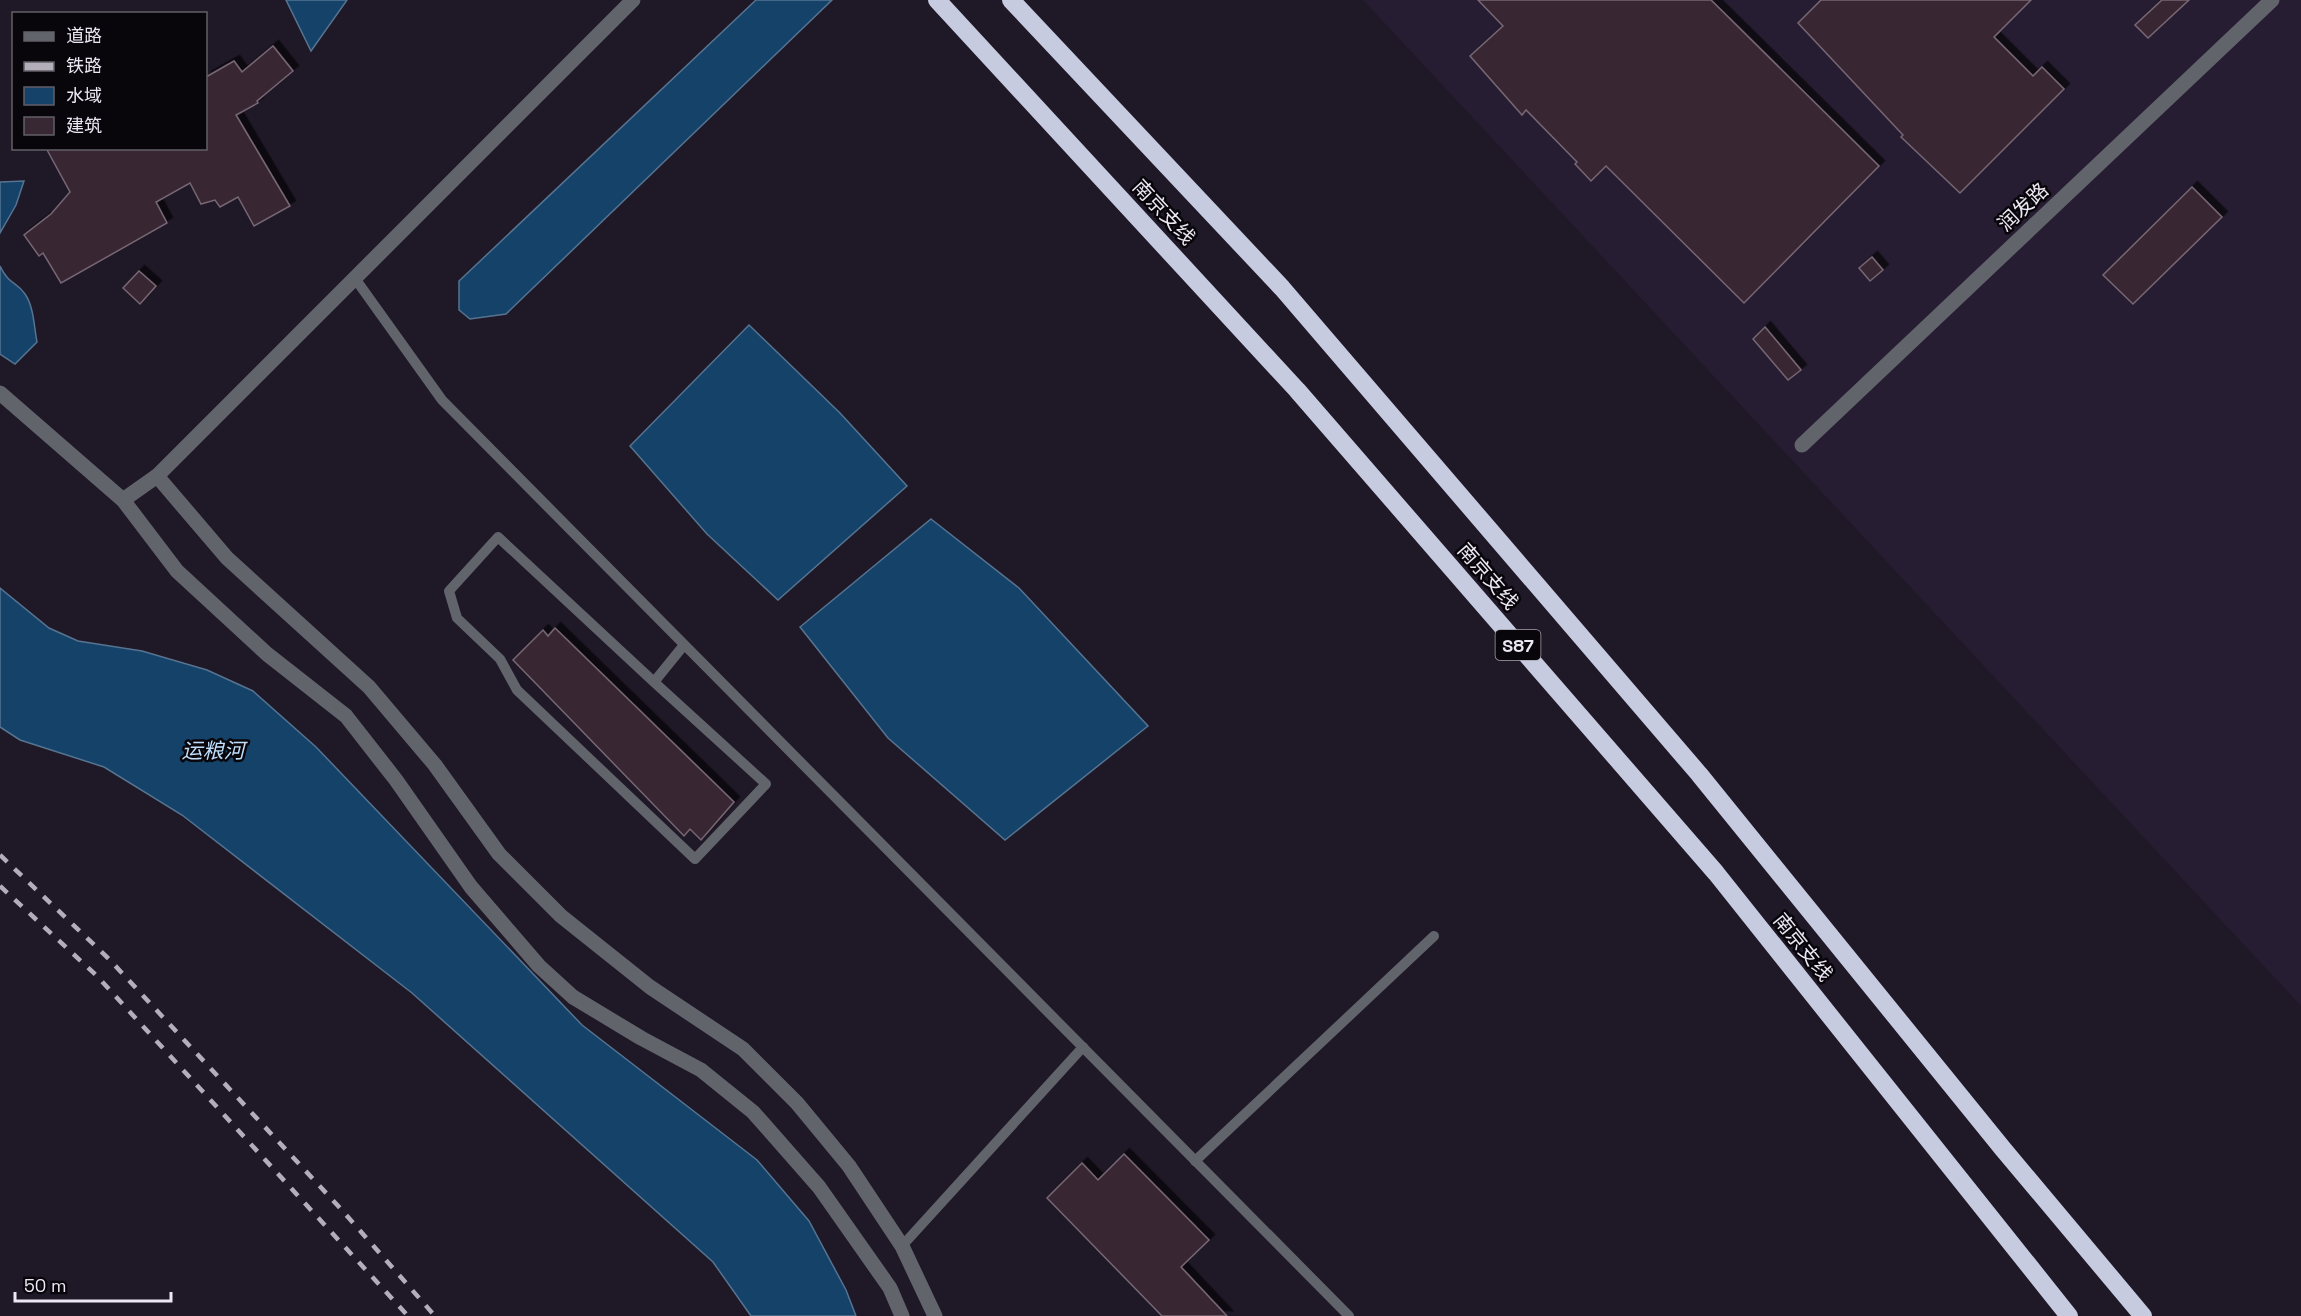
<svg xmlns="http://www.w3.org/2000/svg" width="2301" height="1316" font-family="'Space Grotesk','Noto Sans SC',sans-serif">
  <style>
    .built { fill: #271d32 }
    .water { fill: #154268; stroke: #567491; stroke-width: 1.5 }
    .building { fill: #372833; stroke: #776673; stroke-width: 1.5; filter: url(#shadow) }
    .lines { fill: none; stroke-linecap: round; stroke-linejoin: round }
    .service { stroke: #62646c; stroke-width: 10 }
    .minor { stroke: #62646c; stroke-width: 15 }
    .tertiary { stroke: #62646c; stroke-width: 15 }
    .motorway { stroke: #c7cbe0; stroke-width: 18 }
    .rail { stroke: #b4aeba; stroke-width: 4.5; stroke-dasharray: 10 10; stroke-linecap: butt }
    .labels { text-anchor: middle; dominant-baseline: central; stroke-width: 5; stroke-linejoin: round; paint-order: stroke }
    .shield { fill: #08050b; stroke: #a8a3ad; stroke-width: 1.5 }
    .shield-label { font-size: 18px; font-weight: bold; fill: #ece7f2 }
    .street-label { font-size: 20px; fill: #ece7f2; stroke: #08050b }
    .water-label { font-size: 21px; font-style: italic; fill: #bfdefc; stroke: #08050b }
  </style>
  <defs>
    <filter id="shadow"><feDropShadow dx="5.5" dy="-5.5" stdDeviation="0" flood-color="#0009"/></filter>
  </defs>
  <rect width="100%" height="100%" fill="#1f1827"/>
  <polygon class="built" points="1363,0 2301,0 2301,1006"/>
  <g class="water">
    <polygon points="286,0 347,0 311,51"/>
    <polygon points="756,0 832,0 506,314 470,319 459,310 459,281"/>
    <polygon points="24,181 16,205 0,233 0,182"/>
    <path d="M 0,266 C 9,285 17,282 25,294 C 34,307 34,327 37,342 L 15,364 L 0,354 Z"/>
    <polygon points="749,325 840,413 907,486 778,600 707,534 630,446"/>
    <polygon points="931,519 1019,588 1148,726 1005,840 888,738 800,627"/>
    <polygon points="0,588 49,628 78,641 142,651 207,670 253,691 316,747 582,1025 757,1160 809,1221 846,1290 856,1316 751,1316 713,1262 412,993 182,815 104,767 20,740 0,727"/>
  </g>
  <g class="building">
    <polygon points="1478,0 1711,0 1879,166 1744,303 1606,166 1591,181 1575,164 1577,162 1526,110 1522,115 1470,56 1503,26"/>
    <polygon points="1821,0 2031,0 1994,37 2033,76 2042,67 2064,89 1960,193 1901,137 1903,135 1798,23"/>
    <polygon points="2162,0 2189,0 2148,38 2135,25"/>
    <polygon points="273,46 293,71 257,101 258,103 236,115 290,206 254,226 238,197 220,207 215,200 201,204 190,183 156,202 167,223 61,283 43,253 39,256 24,235 51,214 70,192 46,148 206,148 206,77 234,61 242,72"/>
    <polygon points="2192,187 2222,217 2133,304 2103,275"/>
    <polygon points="1872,257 1883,270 1870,281 1859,268"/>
    <polygon points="139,271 156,286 140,304 123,288"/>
    <polygon points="1765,327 1801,370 1788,380 1753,339"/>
    <polygon points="555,628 734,802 701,840 690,829 684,836 513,660 543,630 548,636"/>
    <polygon points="1124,1154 1209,1240 1181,1267 1227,1316 1162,1316 1047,1198 1082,1163 1098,1180"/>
  </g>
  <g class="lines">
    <g class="service">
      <polyline points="354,277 442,400 1349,1316"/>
      <polyline points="654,682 766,784 695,859 517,690 500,659 457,618 449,591 498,537 654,682 684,645"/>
      <polyline points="1195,1161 1434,936"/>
      <polyline points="902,1246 1083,1047"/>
    </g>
    <g class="minor">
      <polyline points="0,393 123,500 177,571 267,654 346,716 396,780 471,887 539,966 573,997 641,1038 701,1070 753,1112 819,1187 890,1288 902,1316"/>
      <polyline points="157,476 227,558 369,687 435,765 499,854 561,916 650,987 743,1049 797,1103 849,1166 902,1246 935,1316"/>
      <polyline points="123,500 157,476 633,0"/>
    </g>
    <polyline class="tertiary" points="1802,445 2272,0"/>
    <g class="motorway">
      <polyline points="937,0 1297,390 1716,873 2069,1316"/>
      <polyline points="1011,0 1282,288 1699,774 2003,1149 2143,1316"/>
    </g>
    <g class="rail">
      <polyline points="0,855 109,959 340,1208 435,1316"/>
      <polyline points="0,886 97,976 408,1316"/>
    </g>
  </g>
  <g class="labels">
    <rect class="shield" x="1495.5" y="630" width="45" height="30" rx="4.5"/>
    <g class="shield-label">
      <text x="1518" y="645">S87</text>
    </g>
    <g class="street-label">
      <text transform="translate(2023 207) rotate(-43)">润发路</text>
      <text transform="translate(1164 212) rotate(47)">南京支线</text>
      <text transform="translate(1488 576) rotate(49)">南京支线</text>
      <text transform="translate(1803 947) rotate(51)">南京支线</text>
    </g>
    <g class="water-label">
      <text x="213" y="750">运粮河</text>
    </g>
  </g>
  <rect x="12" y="12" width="195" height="138" fill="#08050b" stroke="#635f67" stroke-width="1.5"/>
  <rect x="24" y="32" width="30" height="9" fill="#62646c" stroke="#635f67" stroke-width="1.5"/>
  <text x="66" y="42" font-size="18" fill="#ece7f2">道路</text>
  <rect x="24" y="62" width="30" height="9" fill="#b4aeba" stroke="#635f67" stroke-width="1.5"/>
  <text x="66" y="72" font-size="18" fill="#ece7f2">铁路</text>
  <rect x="24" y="87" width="30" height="18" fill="#154268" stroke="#635f67" stroke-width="1.5"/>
  <text x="66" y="102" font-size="18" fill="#ece7f2">水域</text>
  <rect x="24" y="117" width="30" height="18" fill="#372833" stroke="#635f67" stroke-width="1.5"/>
  <text x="66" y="132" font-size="18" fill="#ece7f2">建筑</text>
  <path d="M15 1292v9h156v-9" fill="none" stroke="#ece7f2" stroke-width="3"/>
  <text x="24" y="1292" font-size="18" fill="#ece7f2" stroke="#08050b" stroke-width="4.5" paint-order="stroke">50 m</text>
</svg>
